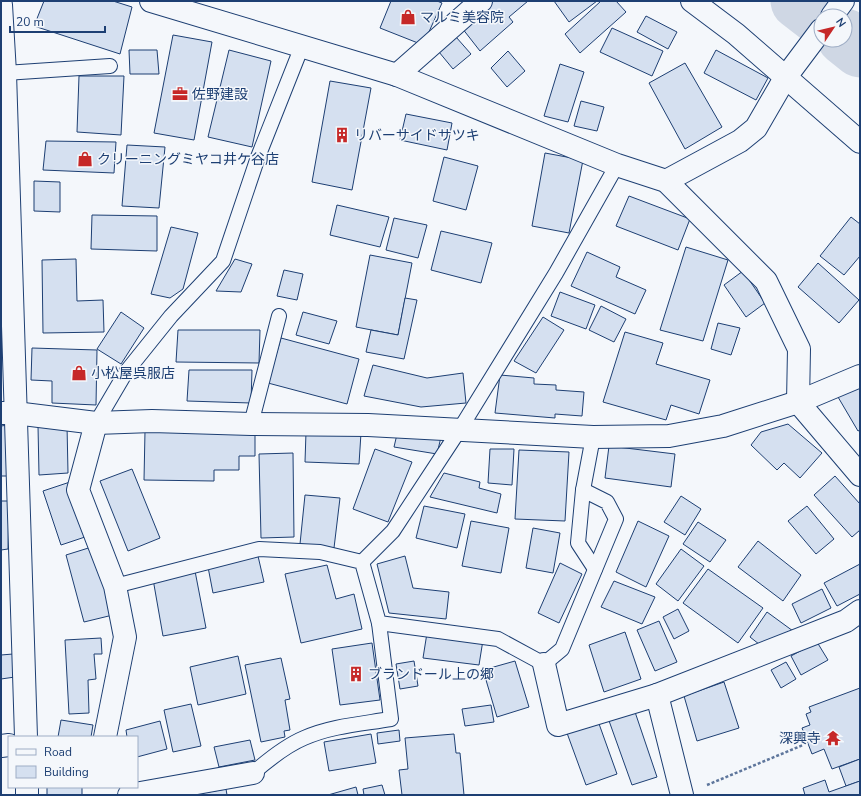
<svg xmlns="http://www.w3.org/2000/svg" width="861" height="796" font-family="'Nunito Sans','Noto Sans JP',sans-serif">
  <style>
    .lines { fill: none; stroke-linecap: round; stroke-linejoin: round }
    .river { stroke: #cfd7e4; stroke-width: 57 }
    .building { fill: #d5e0f0; stroke: #1d3f73 }
    .lane-casing { stroke: #1d3f73; stroke-width: 16 }
    .street-casing { stroke: #1d3f73; stroke-width: 24 }
    .path { stroke: #5e769c; stroke-width: 2.5; stroke-dasharray: 3 2; stroke-linecap: butt }
    .lane { stroke: #f4f7fb; stroke-width: 14 }
    .street { stroke: #f4f7fb; stroke-width: 22 }
    .labels { text-anchor: middle; dominant-baseline: central; stroke-width: 3; stroke-linejoin: round; paint-order: stroke }
    .poi-label { font-size: 14px; fill: #1d3f73; stroke: #f4f7fb; text-anchor: start }
  </style>
  <rect width="100%" height="100%" fill="#f4f7fb"/>
  <g class="lines">
    <g class="river">
      <polyline points="799,1 821,18"/>
      <polyline points="845,37 860,49"/>
    </g>
  </g>
  <g class="building">
    <polygon points="44,1 113,1 132,7 120,54 34,26"/>
    <polygon points="391,1 437,1 442,3 423,45 380,28"/>
    <polygon points="492,1 528,1 509,17 513,22 480,51 462,28"/>
    <polygon points="554,1 597,1 569,22"/>
    <polygon points="601,1 616,1 626,12 580,53 565,34"/>
    <polygon points="646,16 677,32 668,49 637,32"/>
    <polygon points="612,28 663,51 652,76 600,52"/>
    <polygon points="173,35 212,42 194,140 154,133"/>
    <polygon points="456,37 471,54 453,69 439,52"/>
    <polygon points="129,50 157,50 159,74 130,74"/>
    <polygon points="229,50 271,61 252,147 208,137"/>
    <polygon points="716,50 768,78 756,100 704,73"/>
    <polygon points="508,51 525,71 507,87 491,68"/>
    <polygon points="685,63 722,127 685,149 649,83"/>
    <polygon points="560,64 584,72 568,122 544,116"/>
    <polygon points="79,76 124,76 121,135 77,132"/>
    <polygon points="330,81 371,88 352,190 312,182"/>
    <polygon points="581,101 604,107 597,131 574,126"/>
    <polygon points="406,114 452,123 447,150 400,140"/>
    <polygon points="46,141 116,142 114,173 43,170"/>
    <polygon points="127,145 165,147 159,208 122,206"/>
    <polygon points="545,153 583,160 569,233 532,226"/>
    <polygon points="444,157 478,166 466,210 433,201"/>
    <polygon points="34,181 60,182 60,212 34,211"/>
    <polygon points="629,196 690,219 678,250 616,226"/>
    <polygon points="337,205 389,217 380,247 330,235"/>
    <polygon points="92,215 157,216 157,251 91,249"/>
    <polygon points="851,217 860,224 860,256 844,275 820,256"/>
    <polygon points="394,218 427,225 418,258 386,250"/>
    <polygon points="171,227 198,233 183,289 170,298 151,294"/>
    <polygon points="441,231 492,243 481,283 431,270"/>
    <polygon points="686,247 728,260 703,341 660,330"/>
    <polygon points="587,252 620,267 616,277 646,290 635,314 571,286"/>
    <polygon points="370,255 412,263 398,335 356,327"/>
    <polygon points="76,259 77,301 103,300 104,332 43,333 42,260"/>
    <polygon points="235,259 252,264 241,292 216,291"/>
    <polygon points="818,263 859,300 839,323 798,287"/>
    <polygon points="284,270 303,274 297,300 277,296"/>
    <polygon points="743,271 765,303 746,317 724,285"/>
    <polygon points="560,292 595,305 586,329 551,316"/>
    <polygon points="405,298 417,300 404,359 366,352 371,330 398,335"/>
    <polygon points="601,306 626,319 614,342 589,330"/>
    <polygon points="121,312 144,328 121,364 97,349"/>
    <polygon points="303,312 337,321 329,344 296,335"/>
    <polygon points="543,317 564,330 536,373 514,361"/>
    <polygon points="718,323 740,328 731,355 711,349"/>
    <polygon points="178,330 260,330 259,363 176,362"/>
    <polygon points="625,332 663,343 656,364 710,380 699,414 671,405 666,420 603,402"/>
    <polygon points="281,338 359,359 347,404 268,383"/>
    <polygon points="32,348 97,350 96,405 52,403 52,381 31,380"/>
    <polygon points="373,365 427,378 463,373 466,403 421,407 364,396"/>
    <polygon points="189,370 252,370 251,403 187,401"/>
    <polygon points="500,375 534,378 534,384 556,385 556,390 584,392 582,416 555,414 555,418 495,413"/>
    <polygon points="860,384 860,430 858,431 838,397"/>
    <polygon points="788,424 822,453 800,478 784,463 777,470 751,445 761,432"/>
    <polygon points="8,425 8,476 1,476 1,426"/>
    <polygon points="67,425 68,473 39,475 38,426"/>
    <polygon points="398,430 441,437 437,454 394,447"/>
    <polygon points="145,431 255,433 255,456 239,456 239,470 214,470 214,481 144,480"/>
    <polygon points="306,432 361,433 359,464 305,462"/>
    <polygon points="609,446 675,454 671,487 605,478"/>
    <polygon points="375,449 412,462 388,522 353,509"/>
    <polygon points="490,449 514,449 512,485 488,483"/>
    <polygon points="519,450 569,452 565,521 515,519"/>
    <polygon points="293,453 294,537 261,538 259,454"/>
    <polygon points="132,469 160,538 128,551 100,481"/>
    <polygon points="444,473 480,482 479,488 501,494 497,513 430,497"/>
    <polygon points="835,476 860,504 860,530 852,537 814,495"/>
    <polygon points="73,481 91,535 61,545 43,491"/>
    <polygon points="305,495 340,498 334,548 300,544"/>
    <polygon points="681,496 701,509 685,535 664,522"/>
    <polygon points="1,501 9,501 8,549 1,550"/>
    <polygon points="424,506 465,514 457,548 416,538"/>
    <polygon points="807,506 834,539 816,554 788,521"/>
    <polygon points="471,521 509,528 501,573 462,566"/>
    <polygon points="638,521 669,536 646,587 616,572"/>
    <polygon points="698,522 726,540 710,562 683,544"/>
    <polygon points="533,528 560,533 553,573 526,568"/>
    <polygon points="758,541 801,575 783,601 738,567"/>
    <polygon points="98,545 117,614 84,622 66,555"/>
    <polygon points="681,549 704,566 678,601 656,584"/>
    <polygon points="258,556 264,582 213,593 208,567"/>
    <polygon points="405,556 413,588 449,592 446,619 389,613 377,564"/>
    <polygon points="560,563 582,574 559,623 538,613"/>
    <polygon points="860,564 860,594 837,606 824,583"/>
    <polygon points="327,565 336,599 354,594 362,629 301,643 285,574"/>
    <polygon points="708,569 763,608 738,643 683,603"/>
    <polygon points="195,571 206,628 163,636 153,579"/>
    <polygon points="614,581 655,597 642,624 601,607"/>
    <polygon points="822,589 831,608 801,623 792,604"/>
    <polygon points="678,609 689,631 674,639 663,617"/>
    <polygon points="767,612 793,631 764,648 750,637"/>
    <polygon points="659,621 677,662 655,671 637,630"/>
    <polygon points="625,632 641,679 604,692 589,645"/>
    <polygon points="427,633 483,640 479,665 423,658"/>
    <polygon points="101,638 102,654 94,654 96,679 88,680 89,713 69,714 65,640"/>
    <polygon points="817,642 828,660 801,675 791,656"/>
    <polygon points="372,643 380,700 340,705 332,649"/>
    <polygon points="13,654 15,677 1,679 1,655"/>
    <polygon points="238,656 246,694 198,705 190,667"/>
    <polygon points="281,658 290,699 285,700 290,730 284,731 285,737 261,742 245,665"/>
    <polygon points="414,661 418,686 400,689 396,664"/>
    <polygon points="515,661 529,707 497,717 483,670"/>
    <polygon points="786,662 796,679 781,688 771,670"/>
    <polygon points="724,682 739,728 697,741 684,696"/>
    <polygon points="860,688 860,759 832,769 824,749 812,754 802,728 810,725 806,714 811,712 809,707"/>
    <polygon points="191,704 201,746 173,752 164,710"/>
    <polygon points="491,705 494,722 465,726 462,709"/>
    <polygon points="634,709 657,777 632,785 608,718"/>
    <polygon points="61,720 93,725 91,737 58,737"/>
    <polygon points="160,721 167,749 137,757 137,737 127,737 126,730"/>
    <polygon points="598,721 617,774 586,785 567,733"/>
    <polygon points="399,730 400,741 378,744 377,733"/>
    <polygon points="371,734 376,763 329,771 324,742"/>
    <polygon points="454,734 456,753 460,753 464,795 402,795 399,770 408,769 405,738"/>
    <polygon points="250,740 255,760 219,767 214,747"/>
    <polygon points="860,759 860,781 846,786 839,767"/>
    <polygon points="825,780 829,792 860,781 860,795 805,795 803,788"/>
    <polygon points="382,785 385,795 364,795 363,789"/>
    <rect x="47" y="787" width="35" height="8"/>
    <polygon points="356,787 358,795 328,795"/>
    <polygon points="226,789 227,795 191,795"/>
  </g>
  <g class="lines">
    <defs>
      <g id="lane">
        <polyline points="5,73 110,66"/>
        <polyline points="96,423 126,372 171,316 223,261 258,157 302,46"/>
        <polyline points="251,424 279,316"/>
        <polyline points="593,437 583,490 578,543 595,569"/>
        <polyline points="362,562 393,531 460,429 556,273 617,165"/>
        <polyline points="115,586 259,549 320,552 362,562 379,623 498,639 544,664 562,649 616,519 607,502 583,490"/>
        <path d="M 253,773 C 268,760 285,746 304,738 C 331,726 361,724 391,719 L 379,623"/>
      </g>
      <g id="street">
        <polyline points="151,1 397,75 617,165 666,181 766,281 799,349 798,402 860,475"/>
        <polyline points="692,1 736,34 860,142"/>
        <polyline points="1,5 5,73 26,737"/>
        <polyline points="832,16 843,1"/>
        <polyline points="397,75 481,1"/>
        <polyline points="666,181 740,141 756,128 785,78 821,30"/>
        <polyline points="1,413 15,413 96,423 152,421 251,424 368,425 593,437 669,436 723,426 798,402 860,376"/>
        <polyline points="96,423 78,490 115,586 125,637 105,737"/>
        <polyline points="544,664 558,725 657,695 846,621 860,611"/>
        <polyline points="657,695 682,795"/>
        <polyline points="1,746 9,745"/>
        <polyline points="27,787 27,795"/>
        <polyline points="129,795 253,773"/>
      </g>
    </defs>
    <use href="#lane" class="lane-casing"/>
    <use href="#street" class="street-casing"/>
    <polyline class="path" points="707,785 803,745"/>
    <use href="#lane" class="lane"/>
    <use href="#street" class="street"/>
  </g>
  <defs>
    <symbol id="shop-bare" viewBox="-9 -9 18 18"><path d="M-5-2.5h2.3a2.7 3.5 0 0 1 5.4 0H5L5.5 6h-11ZM-1.5-2.5h3a1.5 2.3 0 0 0-3 0Z" fill="#c62828" stroke="#f4f7fb" stroke-width="2.5" paint-order="stroke"/></symbol>
    <symbol id="office-bare" viewBox="-9 -9 18 18"><path d="M-6-3h4V-5.5h4V-3h4V5H-6ZM-1-4.5V-3h2v-1.5ZM-6 0V1H6V0Z" fill="#c62828" stroke="#f4f7fb" stroke-width="2.5" paint-order="stroke"/></symbol>
    <symbol id="building-bare" viewBox="-9 -9 18 18"><path d="M-4-6H4V6H1V3H-1V6H-4ZM-2.5-4.3h1.7v1.8h-1.7ZM.8-4.3h1.7v1.8H.8ZM-2.5-1h1.7V.8h-1.7ZM.8-1h1.7V.8H.8Z" fill="#c62828" stroke="#f4f7fb" stroke-width="2.5" paint-order="stroke"/></symbol>
    <symbol id="temple-bare" viewBox="-9 -9 18 18"><path d="M0-6L5-2H3V0L6.5 2.5H4V6H1.5V3h-3V6H-4V2.5H-6.5L-3 0V-2H-5Z" fill="#c62828" stroke="#f4f7fb" stroke-width="2.5" paint-order="stroke"/></symbol>
  </defs>
  <g fill-rule="evenodd">
    <use href="#shop-bare" x="397" y="6" width="22" height="22"/>
    <use href="#office-bare" x="169" y="83" width="22" height="22"/>
    <use href="#building-bare" x="331" y="124" width="22" height="22"/>
    <use href="#shop-bare" x="74" y="148" width="22" height="22"/>
    <use href="#shop-bare" x="68" y="362" width="22" height="22"/>
    <use href="#building-bare" x="345" y="663" width="22" height="22"/>
    <use href="#temple-bare" x="822" y="727" width="22" height="22"/>
  </g>
  <g class="labels">
    <g class="poi-label">
      <text x="420" y="17">マルミ美容院</text>
      <text x="192" y="94">佐野建設</text>
      <text x="354" y="135">リバーサイドサツキ</text>
      <text x="97" y="159">クリーニングミヤコ井ケ谷店</text>
      <text x="91" y="373">小松屋呉服店</text>
      <text x="368" y="674">ブランドール上の郷</text>
      <text x="821" y="738" text-anchor="end">深興寺</text>
    </g>
  </g>
  <rect width="861" height="796" fill="none" stroke="#1d3f73" stroke-width="4"/>
  <rect x="8" y="736" width="130" height="52" fill="#f4f7fb" stroke="#9eadc5"/>
  <rect x="16" y="749" width="20" height="6" fill="#f4f7fb" stroke="#9eadc5"/>
  <text x="44" y="756" font-size="12" fill="#1d3f73">Road</text>
  <rect x="16" y="766" width="20" height="12" fill="#d5e0f0" stroke="#9eadc5"/>
  <text x="44" y="776" font-size="12" fill="#1d3f73">Building</text>
  <g transform="translate(833 28) rotate(55)"><circle r="19" fill="#f4f7fb" stroke="#9eadc5"/>
  <path d="M0-3L7 15L0 10L-7 15Z" fill="#c62828"/>
  <text y="-6" font-size="11" font-weight="bold" text-anchor="middle" fill="#1d3f73">N</text>
  </g>
  <path d="M10 26v6h95v-6" fill="none" stroke="#1d3f73" stroke-width="2"/>
  <text x="16" y="26" font-size="12" fill="#1d3f73" stroke="#f4f7fb" stroke-width="3" paint-order="stroke">20 m</text>
</svg>
